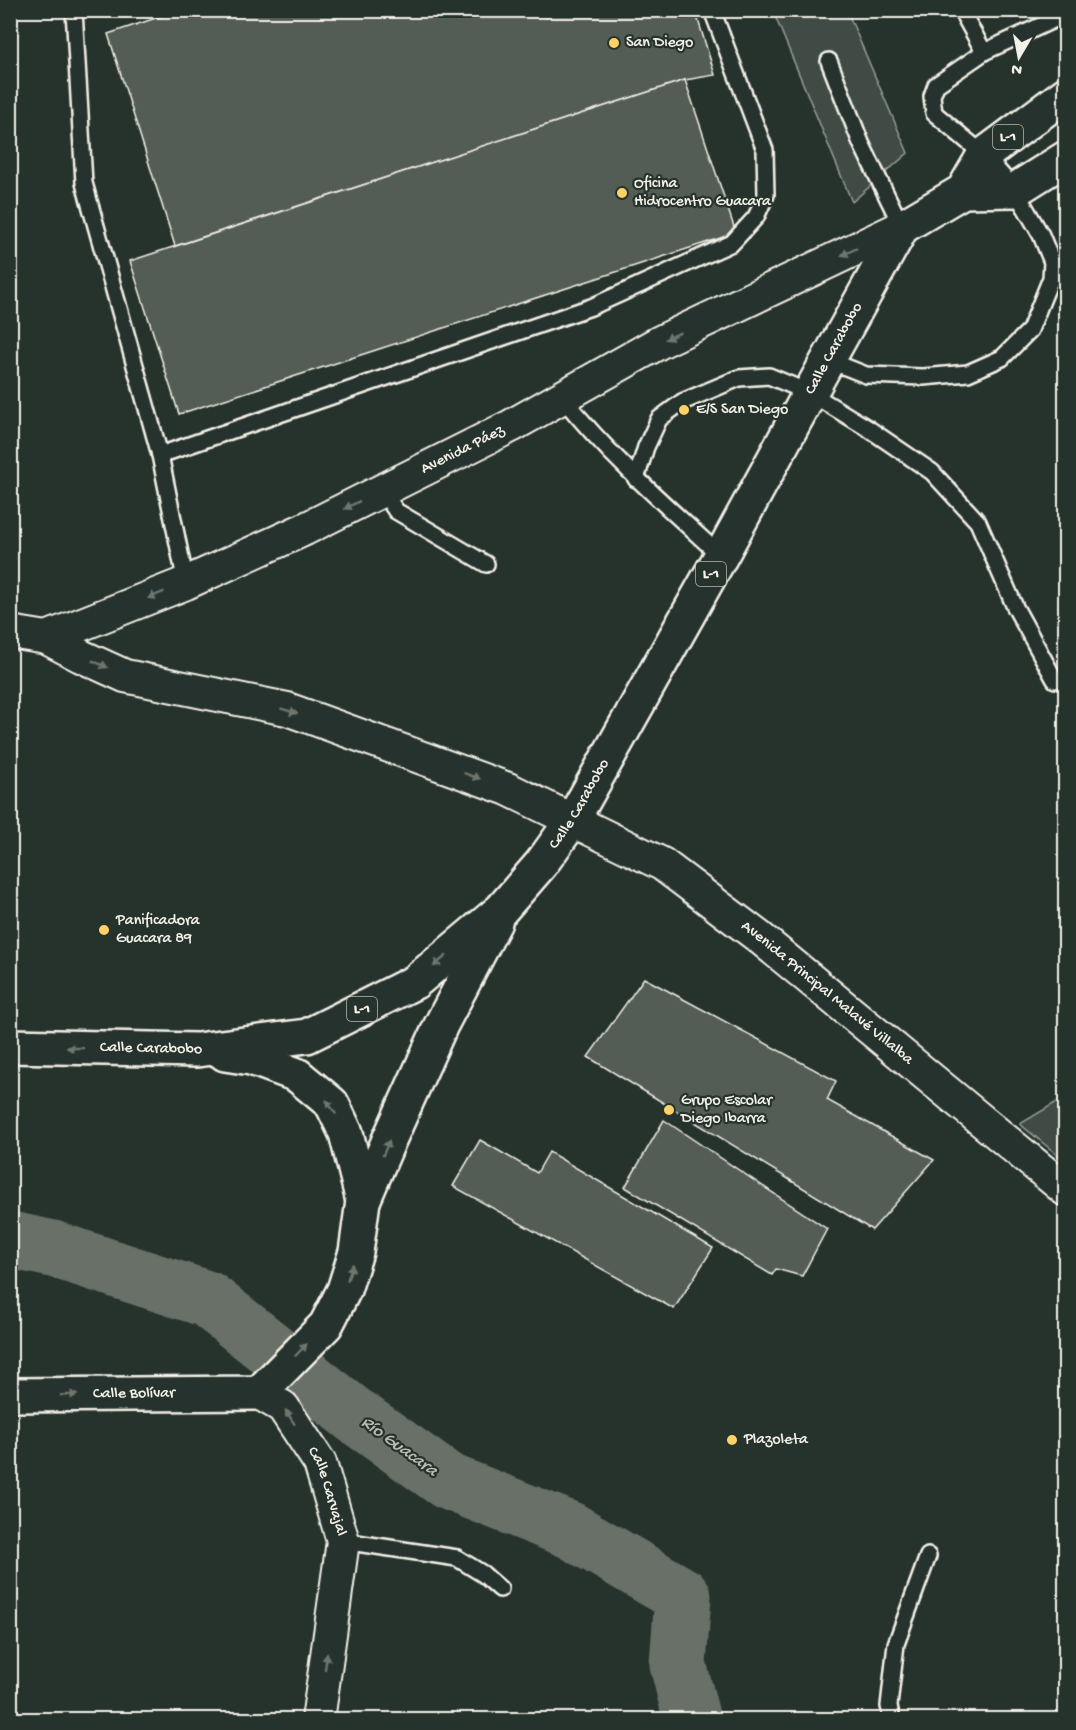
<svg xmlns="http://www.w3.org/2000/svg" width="1076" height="1730" font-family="'Gochi Hand',sans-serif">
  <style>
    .green { fill: #414b45; stroke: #9a9e96; stroke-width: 1.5 }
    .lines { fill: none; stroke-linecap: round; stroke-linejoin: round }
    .river { stroke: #676f68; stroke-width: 57 }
    .building { fill: #525c55; stroke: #f4f1e8; stroke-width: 1.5 }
    .service-casing { stroke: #f4f1e8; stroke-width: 20 }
    .minor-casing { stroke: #f4f1e8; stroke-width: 36 }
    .primary-casing { stroke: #f4f1e8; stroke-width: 38 }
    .service { stroke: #26332d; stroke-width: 15 }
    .minor { stroke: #26332d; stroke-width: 32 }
    .primary { stroke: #26332d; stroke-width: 33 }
    .oneway { fill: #6e766e }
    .poi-dot { fill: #ffd166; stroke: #26332d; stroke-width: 2 }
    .labels { text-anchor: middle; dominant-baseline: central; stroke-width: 4.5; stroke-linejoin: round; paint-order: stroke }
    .shield { fill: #26332d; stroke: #b6b8b0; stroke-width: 1.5 }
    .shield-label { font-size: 15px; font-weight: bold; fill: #f4f1e8 }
    .poi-label { font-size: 16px; fill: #f4f1e8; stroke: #26332d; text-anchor: start }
    .street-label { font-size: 16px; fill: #f4f1e8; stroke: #26332d }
    .water-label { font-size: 18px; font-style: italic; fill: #bcbdb5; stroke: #26332d }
  </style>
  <rect width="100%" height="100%" fill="#26332d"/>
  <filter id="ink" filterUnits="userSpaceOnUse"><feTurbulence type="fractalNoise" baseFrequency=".0167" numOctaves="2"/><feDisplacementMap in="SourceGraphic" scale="12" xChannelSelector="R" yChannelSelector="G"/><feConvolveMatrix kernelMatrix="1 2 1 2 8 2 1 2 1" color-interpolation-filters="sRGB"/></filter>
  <g filter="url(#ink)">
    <g class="green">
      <polygon points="773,11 847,11 908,153 852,202"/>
      <polygon points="1065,1097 1065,1161 1020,1124"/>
    </g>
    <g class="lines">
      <polyline class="river" points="10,1240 53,1249 207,1299 354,1415 447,1481 570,1530 683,1596 678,1664 692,1720"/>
    </g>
    <g class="building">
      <polygon points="180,10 695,10 715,75 685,80 175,246 108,34"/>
      <polygon points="685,80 736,233 179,414 130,261"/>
      <polygon points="644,978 836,1081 827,1100 934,1160 872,1230 588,1057"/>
      <polygon points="664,1120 827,1229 802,1276 776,1269 772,1275 625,1187"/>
      <polygon points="480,1140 537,1173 549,1152 713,1248 674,1309 453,1186"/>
    </g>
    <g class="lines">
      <defs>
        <g id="service">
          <polyline points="74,10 84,183 160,455 186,583"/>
          <polyline points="961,10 984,52"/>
          <polyline points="829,61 861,143 902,227"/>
          <polyline points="828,360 866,375 923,377 968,373 1002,358 1030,330 1051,278 1052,262 1041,235 1015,190 984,155 934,113 932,96 936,85 984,52 1066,14"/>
          <path d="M 562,397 C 609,456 665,505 721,556"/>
          <polyline points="160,455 591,307 732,243 756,217 766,195 765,150 712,10"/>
          <polyline points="636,479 646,447 659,419 682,402 739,378 769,376 810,393 869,429 932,472 978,522 1015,607 1055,680"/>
          <polyline points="382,490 396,511 486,564"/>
          <polyline points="343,1541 457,1558 483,1574 500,1589"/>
          <polyline points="892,1720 889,1706 896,1644 928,1556"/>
        </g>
        <g id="minor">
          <path id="s1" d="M 10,632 L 47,638 L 186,583 L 305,529 L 511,426 L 660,342 L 902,227"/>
          <path id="s2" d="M 47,638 L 81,656 L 125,676 L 287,709 L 508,789 L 662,864 L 759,937 L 1066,1190"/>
          <path id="s3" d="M 259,1393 L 283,1407 L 320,1463 L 343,1541 L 318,1720"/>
        </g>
        <g id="primary">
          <polyline points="963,191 1015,190 1066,158"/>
          <path id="s4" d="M 10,1046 L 197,1050 L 307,1036 L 415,982 L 501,910 L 541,864 L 572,821 L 721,556 L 828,360 L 902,227 L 963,191 L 984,155 L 1066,94"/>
          <polyline points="225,1054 251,1058 297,1075 332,1104 346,1133 363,1201"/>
          <path id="s5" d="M 10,1395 L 259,1393 L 326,1325 L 344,1290 L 356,1252 L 363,1201 L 389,1140 L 441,1025 L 495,922"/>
        </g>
      </defs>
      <use href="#service" class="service-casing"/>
      <use href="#minor" class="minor-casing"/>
      <use href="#primary" class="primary-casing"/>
      <use href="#service" class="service"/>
      <use href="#minor" class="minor"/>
      <use href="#primary" class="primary"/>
    </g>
    <defs><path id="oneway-solid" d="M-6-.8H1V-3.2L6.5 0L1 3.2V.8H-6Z" transform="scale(1.5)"/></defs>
    <g class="oneway">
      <use href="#oneway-solid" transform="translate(849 252) rotate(155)"/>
      <use href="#oneway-solid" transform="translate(673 336) rotate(155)"/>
      <use href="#oneway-solid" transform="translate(352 505) rotate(153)"/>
      <use href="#oneway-solid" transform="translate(156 595) rotate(158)"/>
      <use href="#oneway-solid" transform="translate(100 664) rotate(24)"/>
      <use href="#oneway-solid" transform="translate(289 711) rotate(17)"/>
      <use href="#oneway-solid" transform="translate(472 776) rotate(20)"/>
      <use href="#oneway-solid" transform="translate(440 961) rotate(140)"/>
      <use href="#oneway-solid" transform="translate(75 1048) rotate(-179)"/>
      <use href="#oneway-solid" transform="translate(331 1107) rotate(-125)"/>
      <use href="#oneway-solid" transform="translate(386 1148) rotate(-67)"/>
      <use href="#oneway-solid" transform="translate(350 1272) rotate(-73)"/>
      <use href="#oneway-solid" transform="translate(301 1350) rotate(-46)"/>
      <use href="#oneway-solid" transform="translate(69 1395) rotate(-1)"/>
      <use href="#oneway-solid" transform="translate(290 1417) rotate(-123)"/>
      <use href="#oneway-solid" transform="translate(326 1662) rotate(-82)"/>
    </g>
  </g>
  <g class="poi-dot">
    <circle cx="614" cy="43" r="6"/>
    <circle cx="622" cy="193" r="6"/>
    <circle cx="684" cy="410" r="6"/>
    <circle cx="104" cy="930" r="6"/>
    <circle cx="669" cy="1110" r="6"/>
    <circle cx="732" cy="1440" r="6"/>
  </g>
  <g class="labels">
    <g class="shield">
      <rect x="993" y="125" width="30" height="24" rx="4.5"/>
      <rect x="696" y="562" width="30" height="24" rx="4.5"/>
      <rect x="347" y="997" width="30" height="24" rx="4.5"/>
    </g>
    <g class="shield-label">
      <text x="1008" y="137">L-1</text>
      <text x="711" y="574">L-1</text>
      <text x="362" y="1009">L-1</text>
    </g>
    <g class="poi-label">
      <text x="626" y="43">San Diego</text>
      <text x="634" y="184">Oficina<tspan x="634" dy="18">Hidrocentro Guacara</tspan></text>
      <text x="696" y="410">E/S San Diego</text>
      <text x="116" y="921">Panificadora<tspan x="116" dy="18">Guacara 89</tspan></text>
      <text x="681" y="1101">Grupo Escolar<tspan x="681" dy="18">Diego Ibarra</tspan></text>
      <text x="744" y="1440">Plazoleta</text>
    </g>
    <g class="street-label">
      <text stroke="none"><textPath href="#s4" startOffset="1185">Calle Carabobo</textPath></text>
      <text stroke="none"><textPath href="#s1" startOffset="494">Avenida Páez</textPath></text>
      <text stroke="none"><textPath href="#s4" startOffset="663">Calle Carabobo</textPath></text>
      <text stroke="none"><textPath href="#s2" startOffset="868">Avenida Principal Malavé Villalba</textPath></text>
      <text stroke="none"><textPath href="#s4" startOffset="141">Calle Carabobo</textPath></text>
      <text stroke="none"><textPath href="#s5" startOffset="124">Calle Bolívar</textPath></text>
      <text stroke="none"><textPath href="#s3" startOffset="124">Calle Carvajal</textPath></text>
    </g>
    <g class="water-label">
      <text transform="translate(399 1447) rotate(36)">Río Guacara</text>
    </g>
  </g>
  <rect width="1076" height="1730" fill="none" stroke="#26332d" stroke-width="36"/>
  <rect x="18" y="18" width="1040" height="1694" fill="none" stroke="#f4f1e8" stroke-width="2" filter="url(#ink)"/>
  <g transform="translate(1019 57) rotate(190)" stroke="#26332d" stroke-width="4.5" paint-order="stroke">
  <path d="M0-4.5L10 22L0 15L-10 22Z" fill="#f4f1e8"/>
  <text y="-9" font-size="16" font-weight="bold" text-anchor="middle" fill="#f4f1e8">N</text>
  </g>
</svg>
